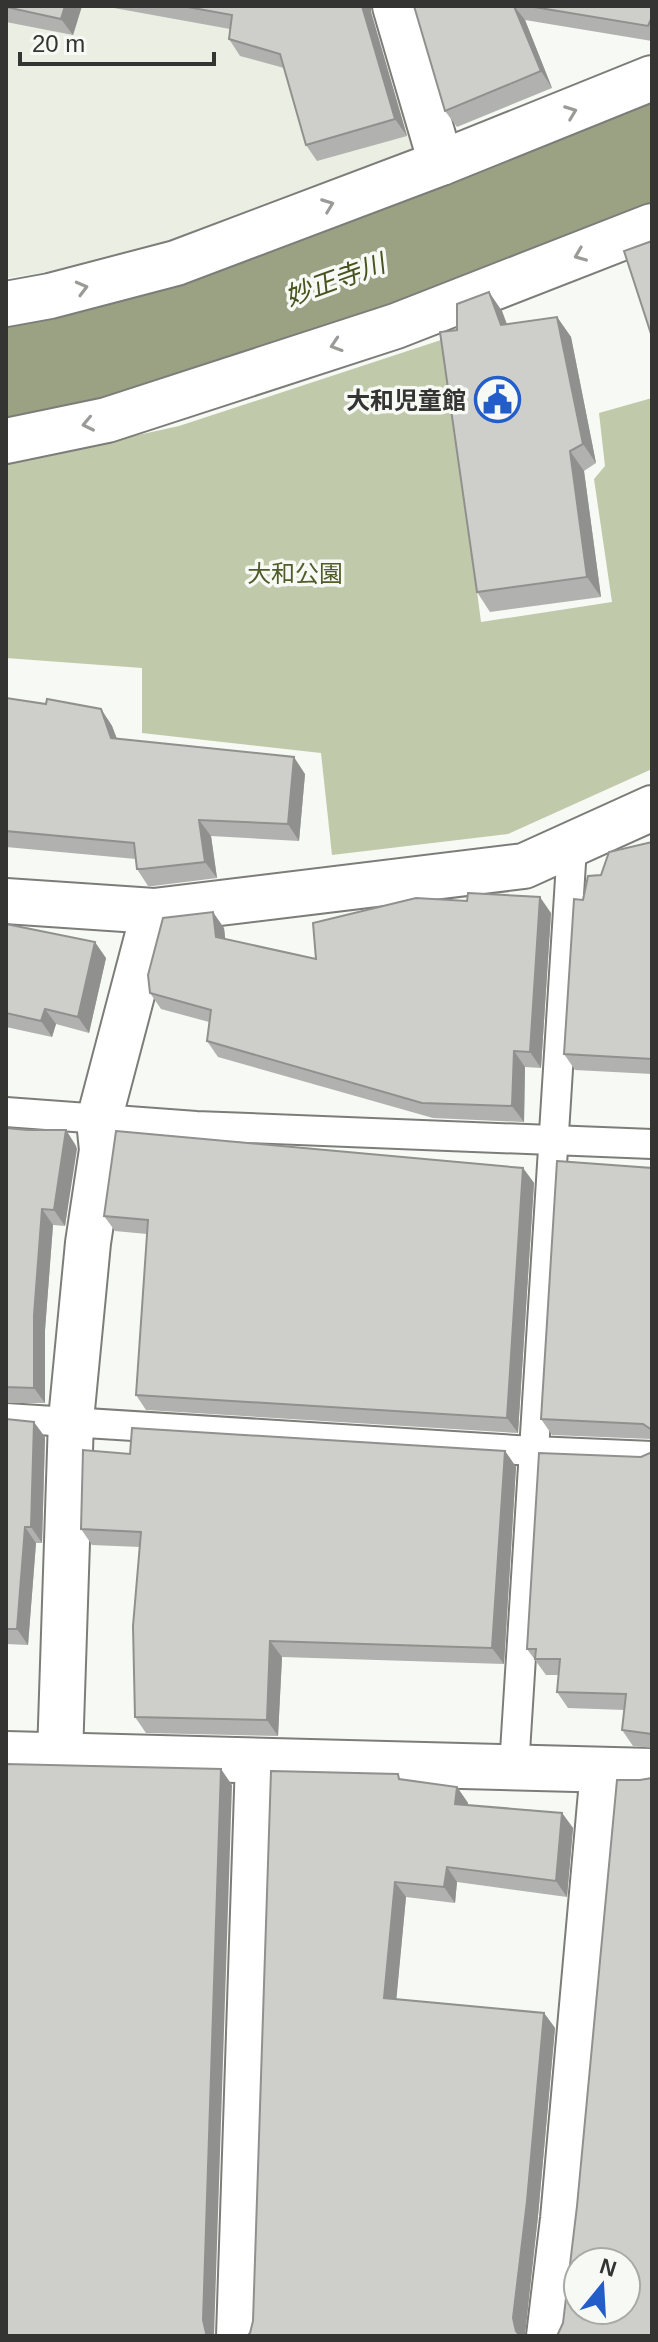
<svg xmlns="http://www.w3.org/2000/svg" width="658" height="2342" font-family="Arial,'Noto Sans JP',sans-serif">
  <style>
    .built { fill: #ebeee2 }
    .green { fill: #c0c9aa }
    .water { fill: #9aa283; stroke: #7b816b; stroke-width: 2 }
    .lines { fill: none; stroke-linecap: round; stroke-linejoin: round }
    .lane-casing { stroke: #7c7d79; stroke-width: 32 }
    .street-casing { stroke: #7c7d79; stroke-width: 48 }
    .lane { stroke: #fff; stroke-width: 28 }
    .street { stroke: #fff; stroke-width: 44 }
    .wall { fill: #b1b2af }
    .shaded-wall { fill: #90918e }
    .building { fill: #cecfcb; stroke: #90918e; stroke-width: 2; fill-rule: evenodd }
    .oneway { stroke: #9a9a98 }
    .labels { text-anchor: middle; dominant-baseline: central; stroke-width: 7; stroke-linejoin: round; paint-order: stroke }
    .poi-label { font-size: 24px; font-weight: bold; fill: #343432; stroke: #f7f9f4; text-anchor: end }
    .park-label { font-size: 24px; fill: #505c2a; stroke: #f7f9f4 }
    .water-label { font-size: 26px; font-style: italic; fill: #475320; stroke: #f7f9f4 }
  </style>
  <rect width="100%" height="100%" fill="#f7f9f4"/>
  <polygon class="built" points="6,6 379,6 422,147 187,235 71,269 6,278"/>
  <polygon class="green" points="444,339 481,622 612,602 594,479 605,466 599,413 652,398 652,769 508,834 332,855 321,753 142,733 142,668 6,658 6,464 179,426"/>
  <polygon class="water" points="652,97 652,203 431,291 121,395 6,422 6,322"/>
  <g class="lines">
    <defs>
      <g id="lane">
        <polyline points="6,1112 196,1126 652,1144"/>
        <polyline points="6,1418 533,1451 652,1456"/>
        <polyline points="514,1768 572,847"/>
      </g>
      <g id="street">
        <polyline points="395,6 441,163"/>
        <polyline points="6,304 50,296 176,263 441,163 652,78"/>
        <polyline points="6,441 107,420 396,326 652,226"/>
        <polyline points="6,901 154,911 524,866 652,808"/>
        <polyline points="6,1754 652,1771"/>
        <polyline points="60,1755 71,1420 88,1243 102,1150 99,1120 154,911"/>
        <polyline points="239,2336 258,1761"/>
        <polyline points="549,2336 563,2219 603,1770"/>
      </g>
    </defs>
    <use href="#lane" class="lane-casing"/>
    <use href="#street" class="street-casing"/>
    <use href="#lane" class="lane"/>
    <use href="#street" class="street"/>
  </g>
  <g class="wall">
    <polygon points="6,6 82,6 73,35 6,22"/>
    <polygon points="103,6 371,6 371,12 407,136 317,161 306,145 284,68 240,56 229,39 230,29"/>
    <polygon points="414,6 652,6 652,41 525,20 552,88 457,127 445,111"/>
    <polygon points="502,311 507,324 557,317 571,337 596,463 584,471 601,597 490,612 477,592 457,330"/>
    <polygon points="6,698 46,704 101,709 112,726 117,739 305,774 299,841 211,836 217,878 153,886 148,886 137,869 136,859 6,847"/>
    <polygon points="652,842 652,1074 575,1070 564,1054 583,900 601,875"/>
    <polygon points="551,913 541,1068 525,1067 524,1122 433,1118 218,1057 207,1041 209,1022 161,1009 150,993 224,928 225,939 316,959"/>
    <polygon points="6,924 106,958 89,1033 56,1024 52,1037 6,1027"/>
    <polygon points="6,1128 28,1130 66,1130 76,1146 65,1226 53,1225 45,1330 45,1403 6,1403"/>
    <polygon points="523,1168 534,1183 518,1433 146,1410 136,1395 147,1234 115,1231 104,1216"/>
    <polygon points="652,1168 652,1439 552,1435 541,1419"/>
    <polygon points="6,1419 45,1437 42,1543 36,1543 28,1645 6,1644"/>
    <polygon points="505,1451 516,1467 504,1664 282,1657 278,1736 146,1733 135,1717 140,1547 92,1545 81,1529 130,1454"/>
    <polygon points="652,1452 652,1748 633,1746 622,1730 625,1710 568,1708 557,1692 559,1675 546,1675 527,1649 641,1457"/>
    <polygon points="403,1780 457,1787 468,1803 468,1805 562,1813 573,1828 567,1897 457,1882 455,1903 406,1897 396,1999 544,2013 555,2028 538,2216 524,2334 250,2333"/>
  </g>
  <g class="shaded-wall">
    <polygon points="65,6 82,6 73,35 61,19"/>
    <polygon points="362,6 371,6 371,12 407,136 395,119"/>
    <polygon points="514,6 525,20 552,88 541,71"/>
    <polygon points="489,292 502,311 514,345 501,325"/>
    <polygon points="557,317 571,337 596,463 583,444"/>
    <polygon points="570,451 584,471 601,597 587,577"/>
    <polygon points="101,709 112,726 123,755 111,738"/>
    <polygon points="294,757 305,774 299,841 288,824"/>
    <polygon points="199,820 211,836 217,878 205,862"/>
    <polygon points="540,897 551,913 541,1068 530,1052"/>
    <polygon points="213,912 224,928 227,953 216,937"/>
    <polygon points="95,942 106,958 89,1033 78,1017"/>
    <polygon points="45,1009 56,1024 52,1037 41,1021"/>
    <polygon points="514,1051 525,1067 524,1122 512,1106"/>
    <polygon points="66,1130 76,1146 77,1149 65,1226 54,1210"/>
    <polygon points="523,1168 534,1183 518,1433 507,1418"/>
    <polygon points="42,1209 53,1225 45,1330 45,1403 34,1388 34,1315"/>
    <polygon points="34,1422 45,1437 42,1543 31,1527"/>
    <polygon points="505,1451 516,1467 504,1664 492,1648"/>
    <polygon points="25,1527 36,1543 28,1645 17,1629"/>
    <polygon points="270,1641 282,1657 278,1736 267,1720"/>
    <polygon points="221,1769 232,1785 214,2336 209,2336 206,2333 203,2320"/>
    <polygon points="457,1787 468,1803 466,1819 455,1804"/>
    <polygon points="562,1813 573,1828 567,1897 556,1881"/>
    <polygon points="447,1867 457,1882 455,1903 444,1887"/>
    <polygon points="395,1882 406,1897 395,2014 384,1998"/>
    <polygon points="544,2013 555,2028 538,2216 525,2336 519,2336 516,2331 513,2318"/>
  </g>
  <g class="building">
    <polygon points="6,6 65,6 61,19 6,7"/>
    <polygon points="182,6 362,6 395,119 306,145 280,54 229,39 232,15"/>
    <polygon points="414,6 514,6 541,71 445,111"/>
    <polygon points="528,6 652,6 652,17 648,26"/>
    <polygon points="652,241 652,337 624,251"/>
    <polygon points="489,292 501,325 557,317 583,444 570,451 587,577 477,592 440,332 457,330 457,304"/>
    <polygon points="6,698 46,704 47,699 101,709 111,738 294,757 288,824 199,820 205,862 142,869 137,869 134,843 6,831"/>
    <polygon points="652,842 652,1059 564,1054 574,899 583,900 588,876 601,875 609,852"/>
    <polygon points="468,893 540,897 530,1052 514,1051 512,1106 422,1103 207,1041 211,1010 150,993 148,975 163,918 213,912 216,937 316,959 313,923 416,898 467,901"/>
    <polygon points="6,924 95,942 78,1017 45,1009 41,1021 6,1013"/>
    <polygon points="6,1128 28,1130 66,1130 54,1210 42,1209 34,1315 34,1388 6,1387"/>
    <polygon points="116,1131 523,1168 507,1418 136,1395 148,1220 104,1216"/>
    <polygon points="557,1161 652,1168 652,1430 643,1424 541,1419"/>
    <polygon points="6,1419 34,1422 31,1527 25,1527 17,1629 6,1629"/>
    <polygon points="132,1428 505,1451 492,1648 270,1641 267,1720 135,1717 133,1626 141,1532 81,1529 83,1450 130,1454"/>
    <polygon points="652,1452 652,1734 622,1730 626,1694 557,1692 560,1659 535,1659 536,1649 527,1649 539,1453 641,1457"/>
    <polygon points="6,1764 221,1769 203,2320 206,2333 209,2336 6,2336"/>
    <polygon points="271,1771 398,1774 399,1779 457,1787 455,1804 562,1813 556,1881 447,1867 444,1887 395,1882 384,1998 544,2013 527,2201 513,2318 516,2331 520,2336 247,2336 250,2333 253,2321"/>
    <path d="M 652,1778 L 652,2336 L 557,2336 L 563,2323 L 577,2206 L 617,1780 L 640,1780 ZM 578,2262 L 626,2262 L 626,2310 L 578,2310 Z"/>
  </g>
  <defs><path id="oneway-chevron" d="M-2-3.5L2.5 0L-2 3.5" fill="none" stroke-width="1.6" stroke-linecap="round" stroke-linejoin="round" transform="scale(2)"/></defs>
  <g class="oneway">
    <use href="#oneway-chevron" transform="translate(571 112) rotate(-21)"/>
    <use href="#oneway-chevron" transform="translate(328 205) rotate(-21)"/>
    <use href="#oneway-chevron" transform="translate(580 255) rotate(158)"/>
    <use href="#oneway-chevron" transform="translate(82 288) rotate(-15)"/>
    <use href="#oneway-chevron" transform="translate(336 345) rotate(162)"/>
    <use href="#oneway-chevron" transform="translate(88 424) rotate(168)"/>
  </g>
  <defs>
    <symbol id="civic-ring" viewBox="-11 -11 22 22"><circle r="9.5" fill="#f7f9f4" stroke="#235dca" stroke-width="1.5"/><path d="M-.6-6.5H3V-4.5H.6V-3L4-1V1h2V6H-6V1h2V-1L-.6-3ZM-1.2 2.5V6h2.4V2.5Z" fill="#235dca"/></symbol>
  </defs>
  <g fill-rule="evenodd">
    <use href="#civic-ring" x="472" y="374" width="51" height="51"/>
  </g>
  <g class="labels">
    <g class="poi-label">
      <text x="466" y="400">大和児童館</text>
    </g>
    <g class="park-label">
      <text x="295" y="573">大和公園</text>
    </g>
    <g class="water-label">
      <text transform="translate(335 280) rotate(-20)">妙正寺川</text>
    </g>
  </g>
  <rect width="658" height="2342" fill="none" stroke="#343432" stroke-width="16"/>
  <g transform="translate(602 2286) rotate(18)"><circle r="38" fill="#f7f9f4" stroke="#a9aaa6" stroke-width="2"/>
  <path d="M0-6L14 30L0 20L-14 30Z" fill="#235dca"/>
  <text y="-12" font-size="22" font-weight="bold" text-anchor="middle" fill="#343432">N</text>
  </g>
  <path d="M20 52v12h194v-12" fill="none" stroke="#343432" stroke-width="4"/>
  <text x="32" y="52" font-size="24" fill="#343432" stroke="#f7f9f4" stroke-width="6" paint-order="stroke">20 m</text>
</svg>
